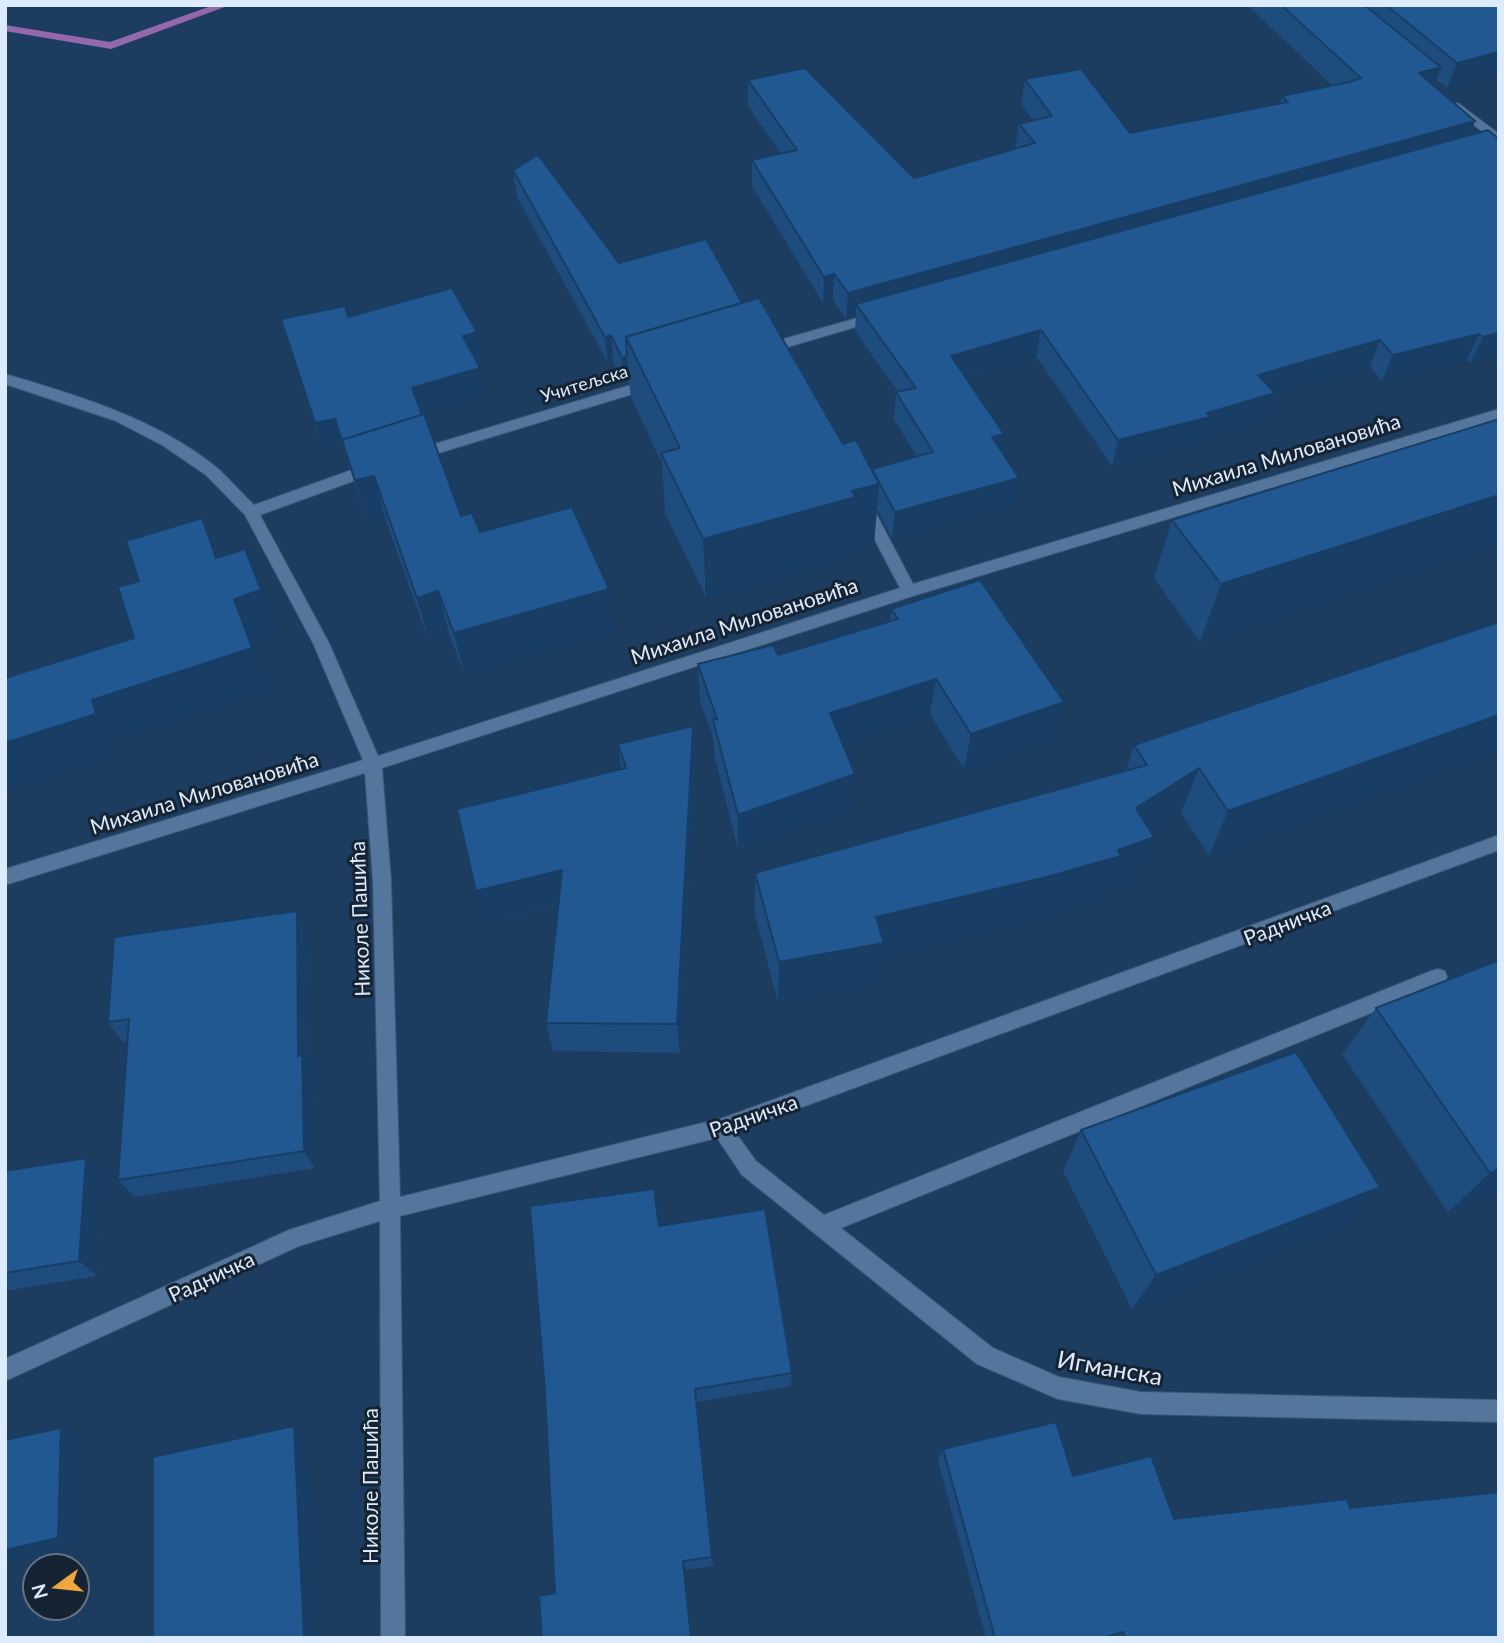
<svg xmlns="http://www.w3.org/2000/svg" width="1504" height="1643" font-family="Lato,sans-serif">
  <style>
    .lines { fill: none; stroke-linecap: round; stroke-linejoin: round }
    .stream { fill: #9369ab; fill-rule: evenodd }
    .minor-casing { stroke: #3b5774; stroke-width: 2 }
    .minor { fill: #54769d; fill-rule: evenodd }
    .wall { fill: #1d4c7d }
    .shaded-wall { fill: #183e66 }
    .building { fill: #225891; stroke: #183e66; stroke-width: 2 }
    .labels { text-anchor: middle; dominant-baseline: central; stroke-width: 6; stroke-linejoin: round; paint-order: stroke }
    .far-street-label { font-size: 18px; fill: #dcebfd; stroke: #152333 }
    .street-label { font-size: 21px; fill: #dcebfd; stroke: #152333 }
    .near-street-label { font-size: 24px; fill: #dcebfd; stroke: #152333 }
  </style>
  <rect width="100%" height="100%" fill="#1d3d60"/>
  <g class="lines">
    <polygon class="stream" points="214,5 230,5 111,49 5,31 5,25 110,42"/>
    <defs>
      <g id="minor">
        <polygon points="1458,103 1499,134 1499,144 1454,110 1454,104"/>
        <polygon points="878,312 885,316 883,319 764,354 757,349 759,346"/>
        <path d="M 5,374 C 77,395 157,419 216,467 C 229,478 241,493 254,505 L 371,463 L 381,463 L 383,467 L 381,471 L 260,515 L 329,643 L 378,756 L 900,588 L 856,504 L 859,500 L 869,500 L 913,584 L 1499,409 L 1499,419 L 913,596 L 382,768 L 391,881 L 400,1197 L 723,1118 L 1499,835 L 1499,850 L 735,1132 L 756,1161 L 824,1215 L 1431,971 L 1438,969 L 1445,971 L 1447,977 L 1445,983 L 841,1228 L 993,1348 L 1059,1377 L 1141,1392 L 1499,1400 L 1499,1422 L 1141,1414 L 1058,1399 L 977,1364 L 742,1175 L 717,1138 L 400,1216 L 405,1638 L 381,1638 L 380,1221 L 299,1246 L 5,1381 L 5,1359 L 289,1230 L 380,1201 L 373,881 L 365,773 L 5,885 L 5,869 L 363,760 L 313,643 L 245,515 L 206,475 L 162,445 L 116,421 L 5,384 Z"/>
        <polygon points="654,378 661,383 659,386 416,460 409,455 411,451"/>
      </g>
    </defs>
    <use href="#minor" class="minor-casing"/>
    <use href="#minor" class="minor"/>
  </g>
  <g class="wall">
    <polygon points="1247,5 1499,5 1499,74 1447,88 1436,79 1434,85 1475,121 1470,135 1499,139 1499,355 1470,363 1467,360 1382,381 1370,366 1274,394 1265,419 1203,437 1201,442 1112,466 1036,356 965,377 1001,451 1019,478 1014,504 892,538 877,509 874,543 852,549 852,556 706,597 665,513 662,463 631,398 629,382 624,384 613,361 608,363 517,197 513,170 619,263 742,303 843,444 872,470 917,457 894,419 896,392 898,392 855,331 856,316 846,319 833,300 823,303 752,186 752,160 781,154 748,106 748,80 914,178 1015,149 1019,124 1033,120 1021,105 1025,79 1130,133 1280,104 1282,96 1333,86"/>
    <polygon points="348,317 477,332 482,357 475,359 485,393 421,412 461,516 480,532 609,589 614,630 464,674 449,633 428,639 385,518 367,523 342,443 322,448 281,319"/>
    <polygon points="1499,419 1499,544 1200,642 1154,578 1172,520"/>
    <polygon points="891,609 1054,737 964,769 930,714 843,743 852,808 738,848 714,755 714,741 700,700 698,664 778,655 890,621"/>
    <polygon points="1499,622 1499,750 1209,855 1181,813 1151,832 1154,837 1137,880 1108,890 1105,898 1031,920 882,955 878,983 778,1002 755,915 755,873 1126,771 1134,745"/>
    <polygon points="618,744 695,760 680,1053 553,1051 546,1023 559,904 485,922 621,769"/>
    <polygon points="307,932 309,1067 313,1074 315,1168 134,1197 118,1180 127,1041 123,1042 108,1022"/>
    <polygon points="1499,960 1499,1191 1448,1212 1342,1054 1376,1008"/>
    <polygon points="1081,1130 1380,1187 1344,1225 1132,1309 1063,1171"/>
    <polygon points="5,1171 103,1175 97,1276 5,1291"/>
    <polygon points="659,1226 792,1373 791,1386 696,1402 713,1566 685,1570 555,1593"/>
    <polygon points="943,1449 1073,1476 1174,1519 1350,1508 1499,1638 986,1638 938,1461"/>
  </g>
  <g class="shaded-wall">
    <polygon points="1499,52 1499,74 1447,88 1457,63"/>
    <polygon points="1441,67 1431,93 1419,73"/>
    <polygon points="1475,121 1465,146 856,304 856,316 846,319 848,293"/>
    <polygon points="834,274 833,300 823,303 824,277"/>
    <polygon points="1041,330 1036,356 947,382 951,356"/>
    <polygon points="477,332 482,357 468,361 463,336"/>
    <polygon points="1499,333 1499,355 1470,363 1483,337"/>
    <polygon points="1479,334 1467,360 1382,381 1393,355"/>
    <polygon points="611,335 613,361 608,363 605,337"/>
    <polygon points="1380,340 1370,366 1274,394 1265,419 1203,437 1201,442 1112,466 1118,440 1207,413 1258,375"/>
    <polygon points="627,356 629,382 624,384 622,358"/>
    <polygon points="480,368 485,393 418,413 412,388"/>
    <polygon points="335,419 342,443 322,448 315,423"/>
    <polygon points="1004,434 999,460 992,437"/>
    <polygon points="374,476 385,518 367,523 355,480"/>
    <polygon points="1019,478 1014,504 892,538 895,512"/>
    <polygon points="879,484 874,543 852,549 852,556 706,597 703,539 852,491"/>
    <polygon points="1499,495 1499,544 1200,642 1221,584"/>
    <polygon points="202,518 219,561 216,558"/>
    <polygon points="609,589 614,630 464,674 454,633"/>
    <polygon points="261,590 277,632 251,641 268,689 115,740 118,754 5,791 5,743 92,700 234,599"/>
    <polygon points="438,591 449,633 428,639 417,598"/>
    <polygon points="936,679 930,714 828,748 830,713"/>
    <polygon points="1064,702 1054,737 964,769 971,734"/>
    <polygon points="1499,715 1499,750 1209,855 1228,811"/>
    <polygon points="693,726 695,760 680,1053 677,1024"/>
    <polygon points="1199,768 1181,813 1127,847 1154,837 1137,880 1108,890 1105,898 1031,920 882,955 878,983 778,1002 779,962 876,917 1136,808"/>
    <polygon points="855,774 852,808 738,848 738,815"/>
    <polygon points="562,870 568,901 485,922 476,891"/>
    <polygon points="297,911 307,932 309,1067 313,1074 315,1168 304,1151 298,1056"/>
    <polygon points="86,1158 103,1175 97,1276 79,1261"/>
    <polygon points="1499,1169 1499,1191 1448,1212 1490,1173"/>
    <polygon points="1380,1187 1344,1225 1132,1309 1156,1275"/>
    <polygon points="294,1426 307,1438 317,1638 304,1638"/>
    <polygon points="61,1428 80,1440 77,1547 5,1563 5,1550"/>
    <polygon points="683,1561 685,1570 692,1638 691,1638"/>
    <polygon points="1123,1632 1114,1638 1102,1638"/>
  </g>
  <g class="building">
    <polygon points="1281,5 1364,5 1441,67 1419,73 1475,121 848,293 834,274 824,277 752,160 797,150 748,80 805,68 914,178 1035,143 1019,124 1052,116 1025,79 1081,69 1130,133 1288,102 1282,96 1349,82 1361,78"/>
    <polygon points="1386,5 1499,5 1499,52 1457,63"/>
    <polygon points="1488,130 1499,139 1499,333 1483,337 1479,334 1393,355 1380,340 1258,375 1275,393 1207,413 1210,417 1118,440 1041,330 951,356 1004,434 992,437 1019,478 895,512 872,469 933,452 896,392 916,388 856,304"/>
    <polygon points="538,155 619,263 706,239 742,303 626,337 627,356 622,358 611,335 605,337 513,170"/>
    <polygon points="452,288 477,332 463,336 480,368 412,388 422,415 342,440 343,443 335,419 315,423 281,319 345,306 348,317"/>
    <polygon points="759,298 843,444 856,440 879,484 852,491 856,497 703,539 661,453 680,448 626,337"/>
    <polygon points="424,414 461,516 472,513 480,532 572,507 609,589 454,633 438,591 417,598 374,476 355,480 342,440"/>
    <polygon points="1499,419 1499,495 1221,584 1172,520"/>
    <polygon points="202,518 216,558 245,549 261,590 234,599 252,648 92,700 96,714 5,743 5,678 134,638 118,587 139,581 126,541"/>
    <polygon points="980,580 1064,702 971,734 936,679 830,713 855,774 738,815 713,720 717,719 698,664 773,645 778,655 898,619 891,609"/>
    <polygon points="1499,622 1499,715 1228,811 1199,768 1136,808 1154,837 1118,850 1121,856 1043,878 876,917 884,943 779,962 755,873 1147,765 1134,745"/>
    <polygon points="693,726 677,1024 546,1023 562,870 476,891 457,809 626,768 618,744"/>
    <polygon points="297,911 298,1056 302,1055 304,1151 118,1180 129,1019 108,1022 114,937"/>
    <polygon points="1499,960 1499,1169 1490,1173 1376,1008"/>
    <polygon points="1296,1052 1380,1187 1156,1275 1081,1130"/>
    <polygon points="86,1158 79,1261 5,1273 5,1171"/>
    <polygon points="654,1189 659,1226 765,1209 792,1373 695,1389 712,1557 683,1561 691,1638 542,1638 539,1596 555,1593 545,1391 530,1206"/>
    <polygon points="1056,1422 1073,1476 1151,1456 1174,1519 1347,1499 1350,1508 1499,1492 1499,1638 1125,1638 1123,1632 1102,1638 995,1638 943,1449"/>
    <polygon points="294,1426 304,1638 153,1638 153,1457"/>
    <polygon points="61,1428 58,1538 5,1550 5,1440"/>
  </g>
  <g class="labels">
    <g class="far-street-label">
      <text transform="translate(584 383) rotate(-17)">Учитељска</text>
    </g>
    <g class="street-label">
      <text transform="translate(1286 454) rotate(-17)">Михаила Миловановића</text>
      <text transform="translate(744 620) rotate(-18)">Михаила Миловановића</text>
      <text transform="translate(204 792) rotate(-17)">Михаила Миловановића</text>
      <text transform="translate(359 919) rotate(-92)">Николе Пашића</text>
      <text transform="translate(1287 922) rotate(-21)">Радничка</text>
      <text transform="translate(753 1115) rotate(-19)">Радничка</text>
      <text transform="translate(211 1276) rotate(-25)">Радничка</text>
      <text transform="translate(369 1486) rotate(-90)">Николе Пашића</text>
    </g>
    <g class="near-street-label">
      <text transform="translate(1110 1367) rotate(10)">Игманска</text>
    </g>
  </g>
  <rect width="1504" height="1643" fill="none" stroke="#dcebfd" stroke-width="14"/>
  <g transform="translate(56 1587) rotate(255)"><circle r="33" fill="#152333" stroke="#657384" stroke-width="2"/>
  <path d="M0-5L12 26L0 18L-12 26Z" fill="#efa73d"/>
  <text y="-10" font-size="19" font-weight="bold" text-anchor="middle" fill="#dcebfd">N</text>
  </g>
</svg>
